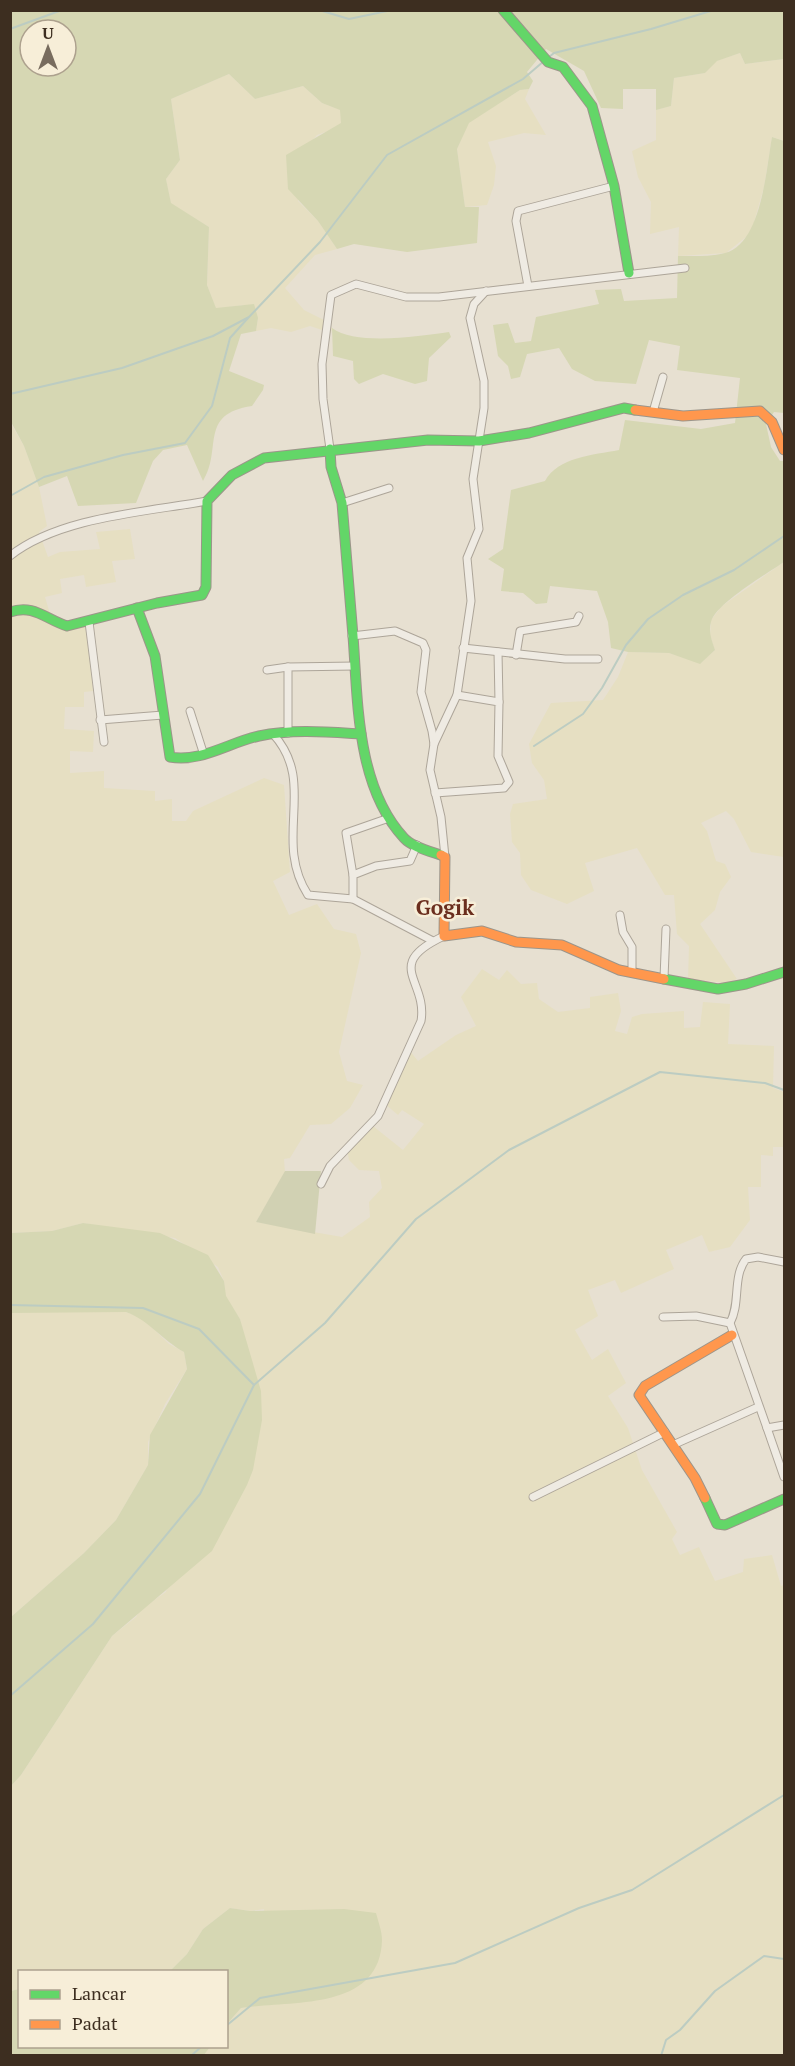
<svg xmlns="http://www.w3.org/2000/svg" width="795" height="2066" font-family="'PT Serif',serif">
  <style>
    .farmland { fill: #e6dfc2 }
    .green { fill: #d6d7b3; fill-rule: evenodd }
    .cemetery { fill: #d1d1b3 }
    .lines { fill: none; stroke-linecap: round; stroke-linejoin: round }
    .stream { stroke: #bcccc2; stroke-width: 2 }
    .street-casing { stroke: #ada599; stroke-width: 9 }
    .fast-casing { stroke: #9c958a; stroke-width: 11 }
    .slow-casing { stroke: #9c958a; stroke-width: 11 }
    .street { stroke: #efebe3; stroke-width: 7 }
    .fast { stroke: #63d668; stroke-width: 9 }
    .slow { stroke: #ff974d; stroke-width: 9 }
    .labels { text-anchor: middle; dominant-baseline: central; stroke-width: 5; stroke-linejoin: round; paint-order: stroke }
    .quarter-label { font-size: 21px; font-weight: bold; fill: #6b2e1e; stroke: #f7eed8 }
  </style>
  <rect width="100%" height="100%" fill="#e7e0d1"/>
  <g class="farmland">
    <polygon points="740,53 745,64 784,59 784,141 772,137 764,187 751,233 726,253 678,256 679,227 650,234 651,202 638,177 632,151 656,140 656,110 671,106 674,78 705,73 716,61"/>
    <polygon points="229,74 255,99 303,86 322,103 341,110 342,123 334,129 317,135 310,143 298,201 318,221 337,249 315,255 285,288 304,310 326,321 332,328 331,333 310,326 291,332 271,328 256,331 258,318 243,305 216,309 207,285 209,227 171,204 166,179 180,160 171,99"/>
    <polygon points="529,89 525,99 546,135 524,133 488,142 496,166 494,185 487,205 465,207 457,149 468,123 520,90"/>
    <polygon points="10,422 24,446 39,487 47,526 39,532 48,557 60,552 100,549 96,532 130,529 135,559 112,561 116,582 86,587 84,575 60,579 62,593 45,597 53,624 67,629 87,626 93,691 84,692 84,707 65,707 64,729 94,731 93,752 70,751 70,773 104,771 104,788 155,791 155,801 172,799 172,821 186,821 193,811 264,778 284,785 290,872 273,881 289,915 317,904 334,929 356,934 361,953 339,1052 347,1081 363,1085 350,1108 331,1124 310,1125 290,1158 284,1159 285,1173 256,1222 342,1237 370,1217 369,1202 382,1188 379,1171 359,1170 349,1160 347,1149 373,1126 403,1150 424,1124 402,1110 398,1115 385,1104 410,1051 418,1061 456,1035 476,1026 461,997 482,969 499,980 507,970 521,984 537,983 539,999 558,1012 590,1008 590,997 618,993 621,1011 615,1031 627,1034 632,1017 642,1014 684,1011 684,1028 700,1027 703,1002 730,1004 728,1044 774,1046 773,1088 784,1092 784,1147 773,1147 773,1156 761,1155 761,1187 748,1187 750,1220 730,1247 709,1252 702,1235 666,1250 674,1269 621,1293 615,1280 588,1290 598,1316 575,1330 592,1360 608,1349 626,1383 608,1396 628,1428 642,1470 677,1532 672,1539 680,1555 699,1547 715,1581 743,1572 744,1559 772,1555 781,1586 784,1585 784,2055 203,2055 210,2047 226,2046 227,2024 241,2008 271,2003 264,1909 250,1911 230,1908 203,1929 187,1954 170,1971 20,1972 19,1989 11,1991 11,1786 21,1775 112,1636 136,1617 141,1609 166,1592 243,1333 240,1319 225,1296 224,1281 218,1267 175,1238 83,1223 52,1231 11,1233"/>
    <polygon points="784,562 784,857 751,852 734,819 726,811 701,823 707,831 716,861 725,864 731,877 720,892 715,910 700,924 737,979 726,983 688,979 689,946 677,934 674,895 665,895 637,848 585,863 594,891 567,904 531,890 521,875 520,853 512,842 510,814 513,804 547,799 544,780 532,763 529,744 551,703 603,700 618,677 628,652 669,653 701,663 715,650 710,636 711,620 722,606"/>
    <polygon points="20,1312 126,1312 142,1318 169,1344 184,1352 187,1369 165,1404 148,1442 148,1465 116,1520 84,1553 11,1617 10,1313"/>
  </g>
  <g class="green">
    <path d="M 338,10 L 784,11 L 784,59 L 745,64 L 740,53 L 717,61 L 705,73 L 674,78 L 671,106 L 656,110 L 656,89 L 623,89 L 623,109 L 601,108 L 584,71 L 546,49 L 527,72 L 533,81 L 529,89 L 520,90 L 469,123 L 457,149 L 465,207 L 479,207 L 477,243 L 407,252 L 354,244 L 337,249 L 318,221 L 288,189 L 286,155 L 341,123 L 340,110 L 322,103 L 303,86 L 255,99 L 229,74 L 171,99 L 180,160 L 166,179 L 171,203 L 209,227 L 207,285 L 216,308 L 254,304 L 258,318 L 256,331 L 241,334 L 229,371 L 264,385 L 263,390 L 252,406 C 198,414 223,449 203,481 L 187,445 L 163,450 L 153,461 L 136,503 L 78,506 L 67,476 L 39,487 L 24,446 L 11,422 L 10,11 ZM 30,30 L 66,30 L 66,66 L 30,66 Z"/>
    <path d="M 772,137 L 784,141 L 784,413 L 774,412 L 766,424 L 771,447 L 780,461 L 784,461 L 784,562 C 768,573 715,604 711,622 C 708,632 712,641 715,650 L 700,664 L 669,653 L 628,652 L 611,648 L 608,622 L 597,591 L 550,586 L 547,603 L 536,604 L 523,593 L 501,591 L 504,569 L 488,559 L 503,549 L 511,490 L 545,481 C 558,457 593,455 619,450 L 625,420 L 701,429 L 735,423 L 740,378 L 677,370 L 680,346 L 649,340 L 636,384 L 595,381 L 572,369 L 559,348 L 527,354 L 520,377 L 511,379 L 508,366 L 498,356 L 493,325 L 508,323 L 515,343 L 531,341 L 536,317 L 599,304 L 595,290 L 621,289 L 624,301 L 677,298 L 678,256 C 694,256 710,257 725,253 C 762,243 766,169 772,137 Z"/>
    <path d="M 332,328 C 356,346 420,336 449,332 L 451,337 L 429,358 L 427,381 L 415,384 L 383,374 L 359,384 L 354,379 L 353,361 L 333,356 Z"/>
    <path d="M 83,1223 L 160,1233 L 208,1255 L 224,1281 L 226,1296 L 240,1319 L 261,1391 L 262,1420 L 253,1470 L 247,1485 L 212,1551 L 112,1636 L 21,1775 L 11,1786 L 11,1617 L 84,1553 L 116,1520 L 148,1465 L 150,1435 L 187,1369 L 184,1352 C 162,1340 150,1321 126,1312 L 11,1313 L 11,1233 L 52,1231 Z"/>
    <path d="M 230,1908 L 250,1911 L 344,1909 L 376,1913 C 378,1921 382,1931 382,1940 C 380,2012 291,2000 241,2008 L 227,2024 L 226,1972 L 170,1971 L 187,1954 L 203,1929 Z"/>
    <polygon points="19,1989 20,2046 210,2047 203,2056 11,2055 11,1991"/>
  </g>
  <polygon class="cemetery" points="285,1171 321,1171 315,1234 256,1222"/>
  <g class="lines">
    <g class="stream">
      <polyline points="319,10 349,19 392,10"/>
      <polyline points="10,29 62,10"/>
      <polyline points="549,57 554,53 651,29 714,10"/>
      <polyline points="10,394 122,368 213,336 249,317 320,242 387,155 523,79 544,61"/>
      <polyline points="10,496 44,477 123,455 185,443 212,406 230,338 248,318"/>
      <polyline points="534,746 583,714 602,688 626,645 648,619 683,595 734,570 784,536"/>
      <polyline points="10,1305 143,1308 199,1329 254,1385"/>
      <polyline points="10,1696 93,1624 200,1494 254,1385 325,1323 416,1219 509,1150 660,1072 765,1083 784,1090"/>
      <polyline points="226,2026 260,1998 455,1963 579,1908 632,1890 784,1795"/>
      <polyline points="191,2056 202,2046"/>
      <polyline points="661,2056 666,2040 680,2030 715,1991 764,1956 784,1959"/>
    </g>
    <defs>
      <g id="street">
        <polyline points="528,286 516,221 518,211 614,186"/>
        <polyline points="653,412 663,377"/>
        <polyline points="330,449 323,399 322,364 331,295 356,284 406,297 439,297 685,268"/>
        <polyline points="342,503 389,488"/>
        <path d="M 10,556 C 59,517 146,512 207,501"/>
        <polyline points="89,622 104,742"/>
        <polyline points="352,636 395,631 423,643 426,650 421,692 432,731 434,744 430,770 441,817 445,857"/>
        <polyline points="463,648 565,659 598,659"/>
        <polyline points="498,652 499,702"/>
        <polyline points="516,655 520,631 576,622 579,616"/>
        <polyline points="267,670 288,667"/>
        <polyline points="190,711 203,752"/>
        <polyline points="100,720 163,715"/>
        <polyline points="288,733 288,667 355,666"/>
        <path d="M 273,734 C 318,783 272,839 308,895 L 353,899 L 433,941"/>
        <polyline points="434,744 457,695 471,601 467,558 479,529 473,479 484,408 484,381 470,318 474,304 486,291"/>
        <polyline points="435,793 504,788 509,782 498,756 499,702 457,695"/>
        <polyline points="353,875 346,833 389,818"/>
        <polyline points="353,899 353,875 376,866 410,861 417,845"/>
        <polyline points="620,915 623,932 632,947 632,973"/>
        <polyline points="664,978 666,929"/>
        <path d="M 321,1184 L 330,1166 L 378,1116 L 421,1021 C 428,980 382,965 444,936"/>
        <path d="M 784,1262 L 758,1257 L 746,1259 C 732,1277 741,1303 730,1323 L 767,1428 L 784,1425"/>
        <polyline points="663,1317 696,1316 730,1323"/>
        <polyline points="767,1428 784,1477"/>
        <polyline points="675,1444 758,1407"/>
        <polyline points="533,1497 665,1432"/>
      </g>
      <g id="fast">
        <polyline points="503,10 548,62 563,67 592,106 614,186 629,273"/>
        <path d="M 330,449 L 331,467 L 342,503 C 346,547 349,592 353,636 C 358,701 356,786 404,838 C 412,847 429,851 441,855"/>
        <path d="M 137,608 L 155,656 L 170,757 C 200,763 230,742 259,736 C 293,729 327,732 361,734"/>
        <path d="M 10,612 C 34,604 45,619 67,626 L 157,603 L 202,595 L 206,587 L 207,501 L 232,475 L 264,458 L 428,440 L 479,441 L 529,433 L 624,408 L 635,410"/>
        <polyline points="664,979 718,989 746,984 784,972"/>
        <polyline points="705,1498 717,1524 725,1525 784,1499"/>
      </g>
      <g id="slow">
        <polyline points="635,410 683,416 760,411 772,422 784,450"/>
        <polyline points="441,855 445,857 444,936 482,931 516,942 562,945 619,970 664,979"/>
        <polyline points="705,1498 695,1478 639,1395 645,1386 732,1335"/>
      </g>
    </defs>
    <use href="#street" class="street-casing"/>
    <use href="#fast" class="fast-casing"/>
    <use href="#slow" class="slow-casing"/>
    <use href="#street" class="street"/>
    <use href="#fast" class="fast"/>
    <use href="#slow" class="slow"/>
  </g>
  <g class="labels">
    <g class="quarter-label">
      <text x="445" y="907">Gogik</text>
    </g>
  </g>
  <rect width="795" height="2066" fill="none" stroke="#3d2e20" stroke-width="24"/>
  <rect x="18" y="1970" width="210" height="78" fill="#f7eed8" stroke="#ada18e" stroke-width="1.5"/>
  <rect x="30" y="1990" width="30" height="9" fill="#63d668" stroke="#ada18e" stroke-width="1.5"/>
  <text x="72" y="2000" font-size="18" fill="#3d2e20">Lancar</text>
  <rect x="30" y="2020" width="30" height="9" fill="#ff974d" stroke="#ada18e" stroke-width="1.5"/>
  <text x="72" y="2030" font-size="18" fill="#3d2e20">Padat</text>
  <g transform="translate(48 48)"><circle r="28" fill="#f7eed8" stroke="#ada18e" stroke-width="1.5"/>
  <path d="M0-4.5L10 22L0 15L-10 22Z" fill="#786c5e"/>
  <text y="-9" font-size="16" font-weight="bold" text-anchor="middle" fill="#3d2e20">U</text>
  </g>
</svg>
